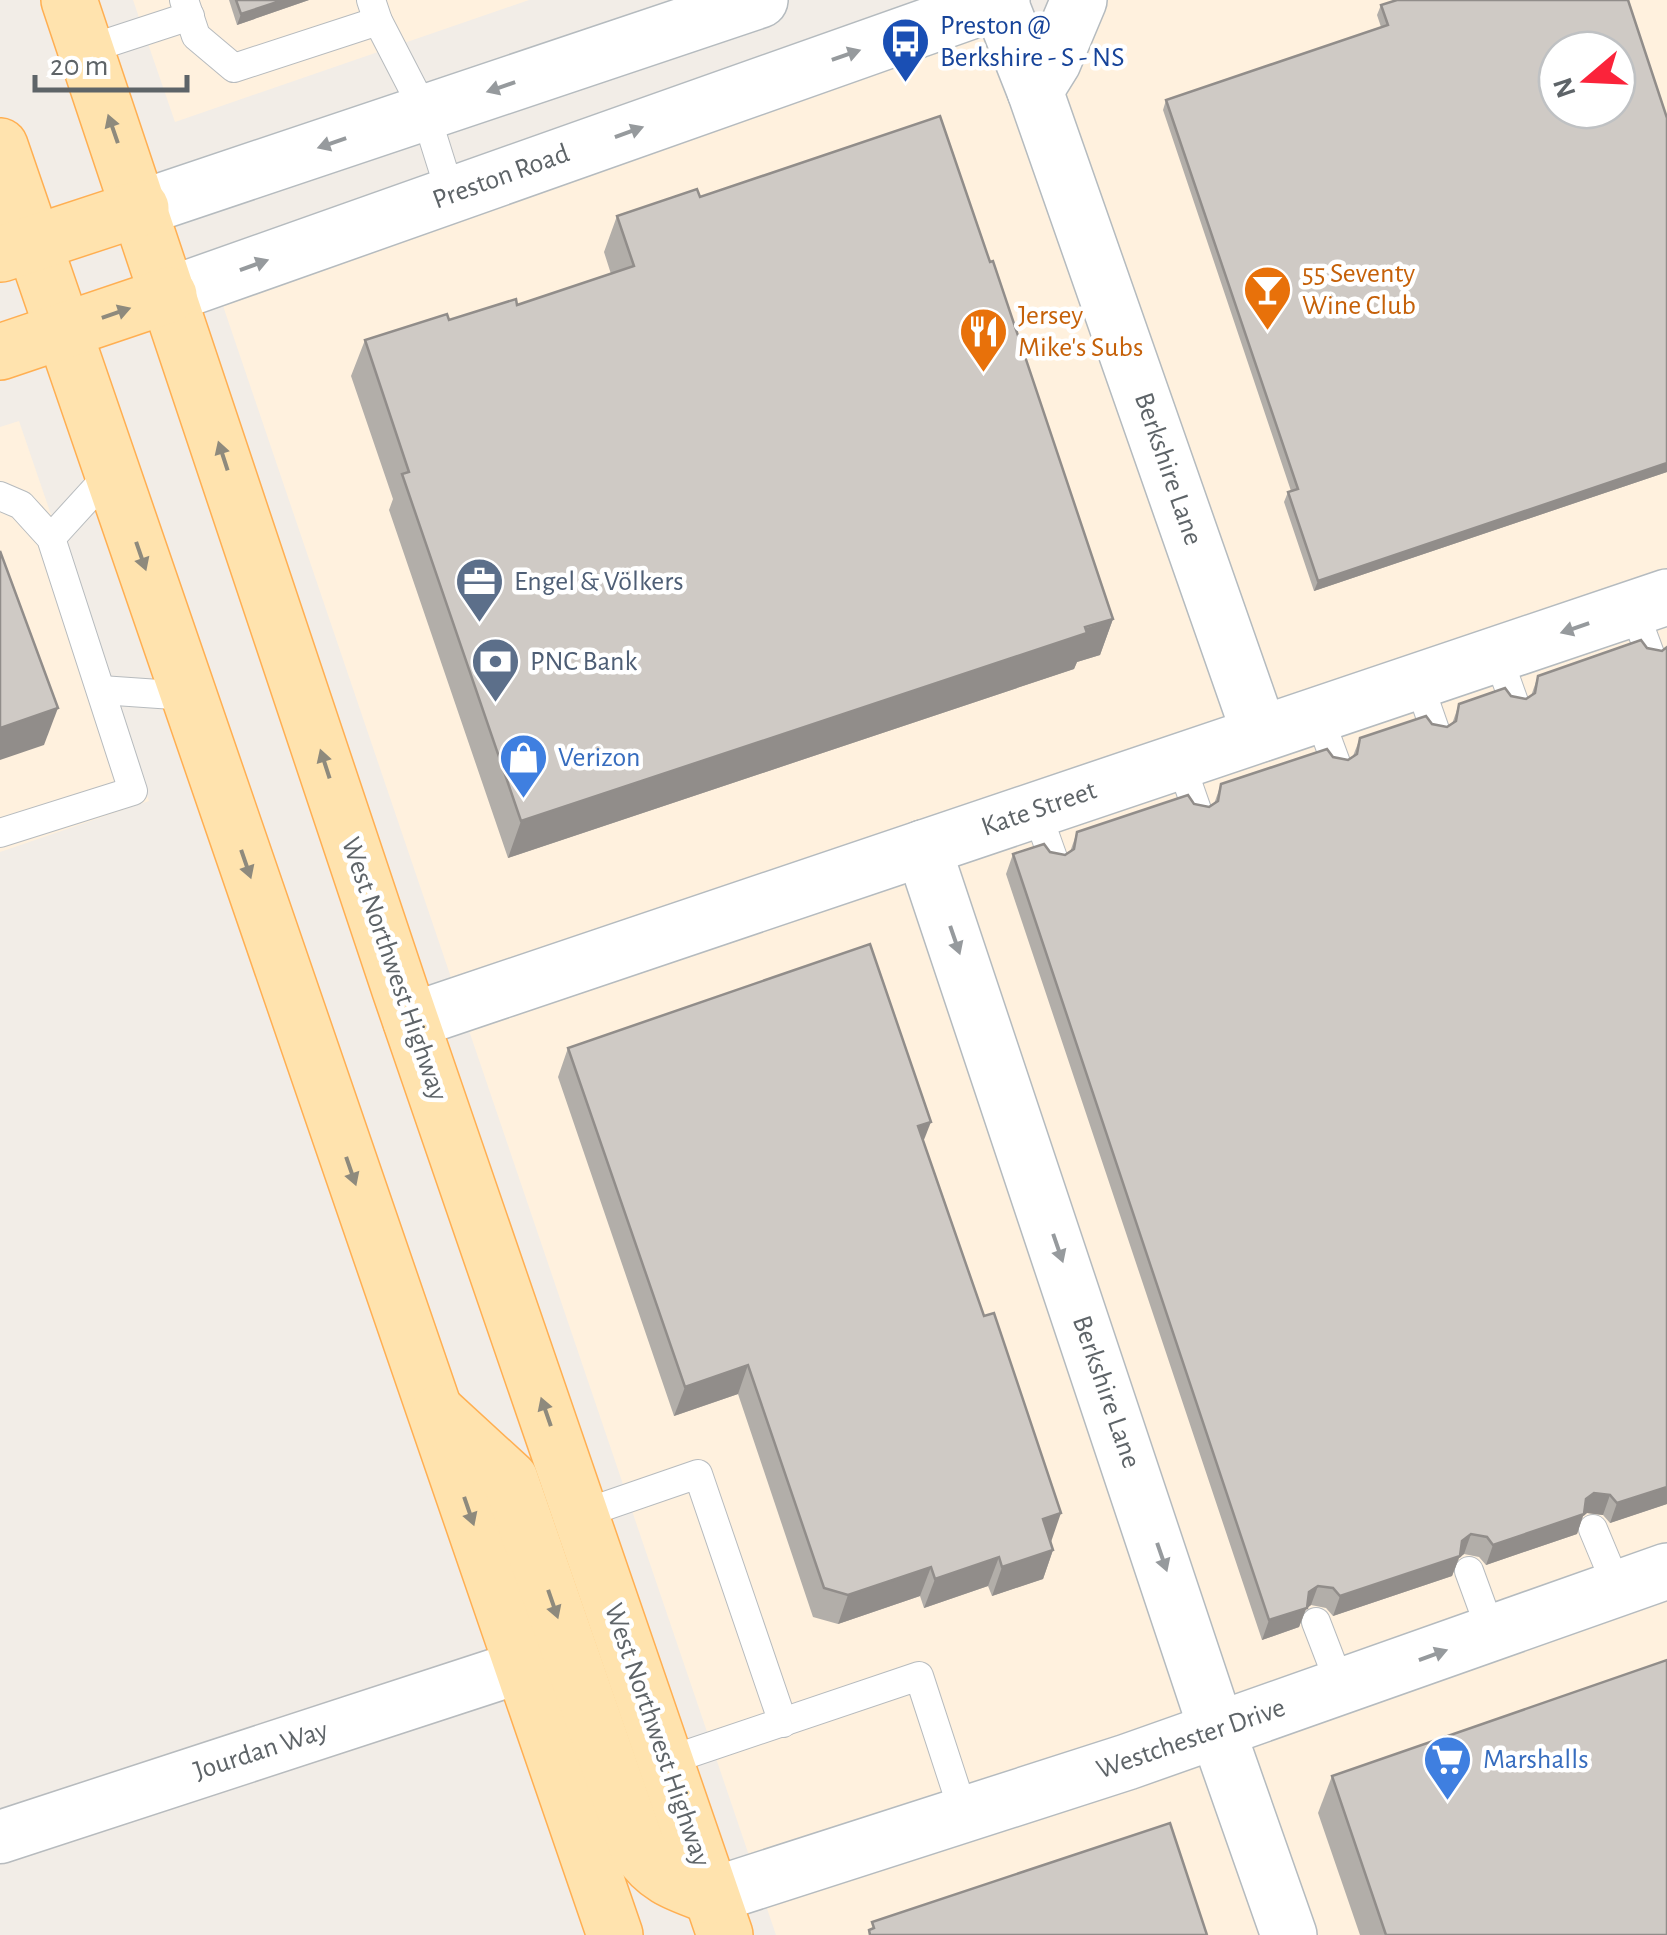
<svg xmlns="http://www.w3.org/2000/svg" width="1667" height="1935" font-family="'Alegreya Sans',sans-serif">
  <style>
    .commercial { fill: #fff1de; fill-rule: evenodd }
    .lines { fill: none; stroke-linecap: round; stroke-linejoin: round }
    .lane-casing { stroke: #b7bbbe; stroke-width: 30 }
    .street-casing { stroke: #b7bbbe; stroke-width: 55 }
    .secondary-casing { stroke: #b5bbbf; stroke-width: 58 }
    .primary-casing { stroke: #ffaf52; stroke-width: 58 }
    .lane { stroke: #fff; stroke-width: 28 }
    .street { stroke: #fff; stroke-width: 52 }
    .secondary { stroke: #fff; stroke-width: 55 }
    .primary { stroke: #ffe3ae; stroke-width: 55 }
    .wall { fill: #b2aea9 }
    .shaded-wall { fill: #918d8a }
    .building { fill: #cfcac5; stroke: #918d8a; stroke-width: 2.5; fill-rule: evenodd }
    .oneway { fill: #969a9d }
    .oneway2 { fill: #8e8a7d }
    .labels { text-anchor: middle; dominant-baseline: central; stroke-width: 9; stroke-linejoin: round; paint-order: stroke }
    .transit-label { font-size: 28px; fill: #164399; stroke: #fff; text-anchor: start }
    .street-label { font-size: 28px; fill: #5e6468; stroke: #fff }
    .food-label { font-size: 28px; fill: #c56008; stroke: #fff; text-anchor: start }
    .service-label { font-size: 28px; fill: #4e5e75; stroke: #fff; text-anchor: start }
    .shop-label { font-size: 28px; fill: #366cbe; stroke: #fff; text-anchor: start }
  </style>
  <rect width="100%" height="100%" fill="#f2ede7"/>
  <g class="commercial">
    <polygon points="133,0 529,0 175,122"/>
    <path d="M 1079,0 L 1667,0 L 1667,1935 L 776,1935 L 219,294 ZM 1557,50 L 1617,50 L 1617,110 L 1557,110 Z"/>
    <polygon points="19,421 149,801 0,852 0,427"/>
  </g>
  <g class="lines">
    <defs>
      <g id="lane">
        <polyline points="184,0 196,36 234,68 378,21"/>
        <polyline points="371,0 378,21 425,112 451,195"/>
        <polyline points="86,50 190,16"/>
        <polyline points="0,496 21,505 51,538 133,791 0,833"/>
        <polyline points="51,538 112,471"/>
        <polyline points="1633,608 1650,654"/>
        <polyline points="1497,654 1514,702"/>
        <polyline points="1418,681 1435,730"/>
        <polyline points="101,690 188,696"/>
        <polyline points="1318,714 1336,763"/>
        <polyline points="1180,761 1197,810"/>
        <polyline points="1036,810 1053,858"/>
        <polyline points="582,1514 698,1474 783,1723"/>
        <polyline points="1593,1529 1618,1589"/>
        <polyline points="1469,1571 1492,1634"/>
        <polyline points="1316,1622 1341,1687"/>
        <polyline points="667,1761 919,1676 964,1814"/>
      </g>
      <polyline id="street" points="0,1837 523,1666"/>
      <g id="secondary">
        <polyline points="999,0 1035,91 1260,734"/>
        <polyline points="1035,91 1053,62 1079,0"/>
        <polyline points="141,208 760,0"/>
        <polyline points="169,295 1002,0"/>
        <polyline points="923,848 1217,1730 1289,1935"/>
        <polyline points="411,1021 1667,597"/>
        <polyline points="711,1896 1127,1762 1667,1571"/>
      </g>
      <g id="primary">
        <polyline points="69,0 400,990 725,1935"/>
        <polyline points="0,146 615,1935"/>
        <polyline points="1,254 141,208"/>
        <polyline points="0,352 169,295"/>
        <path d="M 438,1413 L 510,1479 L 638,1849 C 658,1879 679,1884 711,1896"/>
      </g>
    </defs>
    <use href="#lane" class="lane-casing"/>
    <use href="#street" class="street-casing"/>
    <use href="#secondary" class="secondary-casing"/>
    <use href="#primary" class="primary-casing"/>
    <use href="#lane" class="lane"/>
    <use href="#street" class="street"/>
    <use href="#secondary" class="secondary"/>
    <use href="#primary" class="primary"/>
  </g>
  <g class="wall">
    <polygon points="229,0 309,0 237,25"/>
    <polygon points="1381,5 1667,118 1667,472 1314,591 1284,502 1288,492 1291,491 1163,110 1166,100 1381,27 1377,15"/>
    <polygon points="700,197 1113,619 1100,655 1077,662 1074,669 508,858 389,510 393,499 351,376 365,340 517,305 611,274 604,252 617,216"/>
    <polygon points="1667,647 1667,1504 1610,1523 1603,1515 1587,1513 1583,1516 1577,1534 1486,1565 1479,1557 1464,1554 1459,1558 1452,1576 1333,1616 1326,1608 1311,1605 1306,1609 1299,1627 1262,1640 1006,874 1013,854 1050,852 1065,855 1070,852 1077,832 1194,804 1209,807 1214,804 1221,784 1333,757 1348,760 1353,756 1360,738 1432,724 1447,727 1452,724 1459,704 1511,696 1526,699 1531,696 1538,676 1647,648 1662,651"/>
    <polygon points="568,1048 924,1142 1053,1550 1043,1579 992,1596 988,1586 924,1608 920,1596 838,1624 813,1617 738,1394 674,1416 558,1077"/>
    <polygon points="1332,1776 1667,1935 1360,1935 1318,1813"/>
  </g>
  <g class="shaded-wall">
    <polygon points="283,0 309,0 237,25 241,14"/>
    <polygon points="1667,463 1667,472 1314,591 1318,581"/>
    <polygon points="1113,619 1100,655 1077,662 1074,669 508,858 521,821"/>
    <polygon points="58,708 44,745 0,760 0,728"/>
    <polygon points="931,1122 920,1150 918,1126"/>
    <polygon points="748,1365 738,1394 674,1416 685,1387"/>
    <polygon points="1667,1487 1667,1504 1610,1523 1617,1503"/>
    <polygon points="1594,1493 1610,1495 1603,1515 1587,1513 1583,1516 1577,1534 1486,1565 1493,1545 1586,1499"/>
    <polygon points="1061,1513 1051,1542 1043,1519"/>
    <polygon points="1471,1534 1464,1554 1459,1558 1452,1576 1333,1616 1340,1596 1462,1541"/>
    <polygon points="1053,1550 1043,1579 992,1596 1002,1567"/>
    <polygon points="999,1557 988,1586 924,1608 935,1579"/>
    <polygon points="931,1567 920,1596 838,1624 848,1595"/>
    <polygon points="1318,1586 1311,1605 1306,1609 1299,1627 1262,1640 1269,1620"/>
  </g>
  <g class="building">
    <polygon points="236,0 283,0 241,14"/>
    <path d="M 1397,0 L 1628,0 L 1667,118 L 1667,463 L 1318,581 L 1288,492 L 1298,489 L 1166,100 L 1388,25 L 1381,5 ZM 1557,50 L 1617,50 L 1617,110 L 1557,110 Z"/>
    <polygon points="940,116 990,262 993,261 1113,619 1085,627 1087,633 521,821 402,474 409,472 365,340 447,314 449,320 516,299 517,305 634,266 617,216 697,189 700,197"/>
    <polygon points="0,551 58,708 0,728"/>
    <polygon points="1641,640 1647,648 1662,651 1667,647 1667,1487 1617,1503 1610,1495 1594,1493 1586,1499 1584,1514 1493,1545 1487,1537 1471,1534 1462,1541 1460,1556 1340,1596 1333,1588 1318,1586 1309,1592 1307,1608 1269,1620 1013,854 1044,844 1050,852 1065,855 1074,849 1077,832 1188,795 1194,804 1209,807 1218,801 1221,784 1327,749 1333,757 1348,760 1357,754 1360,738 1426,716 1432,724 1447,727 1456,721 1459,704 1505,688 1511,696 1526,699 1535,693 1538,676"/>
    <polygon points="870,944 931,1122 918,1126 984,1316 994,1313 1061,1513 1043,1519 1053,1550 1002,1567 999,1557 935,1579 931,1567 848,1595 824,1588 748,1365 685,1387 568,1048"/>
    <polygon points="1667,1660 1667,1935 1386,1935 1332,1776"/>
    <polygon points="1170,1823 1207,1935 870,1935 869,1930 874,1928 872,1922"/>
  </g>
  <defs><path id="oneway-solid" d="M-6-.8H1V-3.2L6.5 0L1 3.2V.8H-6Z" transform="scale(2.5)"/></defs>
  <g class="oneway">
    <use href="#oneway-solid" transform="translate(846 55) rotate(-19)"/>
    <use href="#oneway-solid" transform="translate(501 87) rotate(161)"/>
    <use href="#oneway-solid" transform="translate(629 132) rotate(-20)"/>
    <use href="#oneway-solid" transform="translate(332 143) rotate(161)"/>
    <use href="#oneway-solid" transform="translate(254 265) rotate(-20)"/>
    <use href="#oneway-solid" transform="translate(1575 628) rotate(161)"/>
    <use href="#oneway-solid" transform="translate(955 940) rotate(71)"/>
    <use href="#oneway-solid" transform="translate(1058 1248) rotate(71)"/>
    <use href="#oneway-solid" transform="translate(1162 1557) rotate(71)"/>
    <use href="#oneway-solid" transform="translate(1433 1655) rotate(-20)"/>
  </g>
  <g class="oneway2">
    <use href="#oneway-solid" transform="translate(113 129) rotate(-109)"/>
    <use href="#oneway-solid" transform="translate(116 313) rotate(-19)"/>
    <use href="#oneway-solid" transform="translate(223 456) rotate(-108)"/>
    <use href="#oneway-solid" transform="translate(141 556) rotate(71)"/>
    <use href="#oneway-solid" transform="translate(325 764) rotate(-108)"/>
    <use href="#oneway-solid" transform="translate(246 864) rotate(71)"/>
    <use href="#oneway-solid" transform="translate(351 1171) rotate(71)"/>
    <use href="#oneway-solid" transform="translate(546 1412) rotate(-109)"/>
    <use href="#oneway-solid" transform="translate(469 1511) rotate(71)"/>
    <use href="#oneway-solid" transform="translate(553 1604) rotate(71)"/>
  </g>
  <defs>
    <symbol id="bus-pin" viewBox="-11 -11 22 30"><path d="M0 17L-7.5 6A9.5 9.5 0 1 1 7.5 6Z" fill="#1a4fb4" stroke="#fff"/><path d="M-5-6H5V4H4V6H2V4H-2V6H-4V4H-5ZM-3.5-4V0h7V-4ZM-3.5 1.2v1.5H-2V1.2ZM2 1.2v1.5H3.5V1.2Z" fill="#fff"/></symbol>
    <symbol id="bar-pin" viewBox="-11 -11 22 30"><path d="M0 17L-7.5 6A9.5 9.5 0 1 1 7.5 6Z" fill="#e8710a" stroke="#fff"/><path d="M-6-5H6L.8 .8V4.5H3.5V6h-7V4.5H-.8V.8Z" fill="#fff"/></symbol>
    <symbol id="restaurant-pin" viewBox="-11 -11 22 30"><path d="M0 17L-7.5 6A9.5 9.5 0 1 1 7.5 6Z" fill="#e8710a" stroke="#fff"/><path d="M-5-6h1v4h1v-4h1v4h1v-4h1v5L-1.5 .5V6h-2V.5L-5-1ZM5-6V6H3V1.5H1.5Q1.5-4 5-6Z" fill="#fff"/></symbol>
    <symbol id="office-pin" viewBox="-11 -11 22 30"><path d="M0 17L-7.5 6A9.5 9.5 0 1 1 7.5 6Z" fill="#5c6f8a" stroke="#fff"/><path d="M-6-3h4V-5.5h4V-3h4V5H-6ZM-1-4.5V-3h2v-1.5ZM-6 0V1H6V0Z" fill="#fff"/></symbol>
    <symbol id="bank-pin" viewBox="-11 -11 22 30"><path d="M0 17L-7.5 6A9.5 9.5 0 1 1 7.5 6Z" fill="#5c6f8a" stroke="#fff"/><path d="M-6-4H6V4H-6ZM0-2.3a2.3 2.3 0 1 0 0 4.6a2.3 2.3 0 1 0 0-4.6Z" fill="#fff"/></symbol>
    <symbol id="shop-pin" viewBox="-11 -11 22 30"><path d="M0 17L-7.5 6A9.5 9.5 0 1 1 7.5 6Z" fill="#3f7fe0" stroke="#fff"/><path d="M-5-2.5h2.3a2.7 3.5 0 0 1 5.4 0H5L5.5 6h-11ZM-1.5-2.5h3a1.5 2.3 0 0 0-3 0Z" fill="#fff"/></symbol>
    <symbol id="supermarket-pin" viewBox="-11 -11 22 30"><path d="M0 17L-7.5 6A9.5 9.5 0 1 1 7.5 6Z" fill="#3f7fe0" stroke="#fff"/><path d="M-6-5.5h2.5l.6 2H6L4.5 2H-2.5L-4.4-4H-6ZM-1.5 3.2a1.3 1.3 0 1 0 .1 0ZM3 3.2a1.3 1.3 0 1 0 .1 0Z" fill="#fff"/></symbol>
  </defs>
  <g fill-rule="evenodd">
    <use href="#bus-pin" x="878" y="14" width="55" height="75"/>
    <use href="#bar-pin" x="1240" y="262" width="55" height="75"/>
    <use href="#restaurant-pin" x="956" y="304" width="55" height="75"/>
    <use href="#office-pin" x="452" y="554" width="55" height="75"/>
    <use href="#bank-pin" x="468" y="634" width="55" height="75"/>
    <use href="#shop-pin" x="496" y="730" width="55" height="75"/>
    <use href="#supermarket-pin" x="1420" y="1732" width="55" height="75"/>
  </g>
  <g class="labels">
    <g class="transit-label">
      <text x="940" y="26">Preston @<tspan x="940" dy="32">Berkshire - S - NS</tspan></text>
    </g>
    <g class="street-label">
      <text transform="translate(501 177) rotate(-20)">Preston Road</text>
      <text transform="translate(1168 469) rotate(71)">Berkshire Lane</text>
      <text transform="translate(1039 809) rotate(-19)">Kate Street</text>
      <text transform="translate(394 969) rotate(71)">West Northwest Highway</text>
      <text transform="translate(1106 1392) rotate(71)">Berkshire Lane</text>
      <text transform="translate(657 1735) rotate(71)">West Northwest Highway</text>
      <text transform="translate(1191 1739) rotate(-19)">Westchester Drive</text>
      <text transform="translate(261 1751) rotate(-18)">Jourdan Way</text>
    </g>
    <g class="food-label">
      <text x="1302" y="274">55 Seventy<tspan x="1302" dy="32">Wine Club</tspan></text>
      <text x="1018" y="316">Jersey<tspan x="1018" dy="32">Mike's Subs</tspan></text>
    </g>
    <g class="service-label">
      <text x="514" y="582">Engel &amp; Völkers</text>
      <text x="530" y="662">PNC Bank</text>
    </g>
    <g class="shop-label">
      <text x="558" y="758">Verizon</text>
      <text x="1483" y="1760">Marshalls</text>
    </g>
  </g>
  <g transform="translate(1587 80) rotate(251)"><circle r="48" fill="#ffffff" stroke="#bfc1c3" stroke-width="2.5"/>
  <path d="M0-8L18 38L0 25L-18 38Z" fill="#fb233a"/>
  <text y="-15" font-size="28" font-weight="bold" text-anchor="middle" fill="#5e6468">N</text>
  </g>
  <path d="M35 75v15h152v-15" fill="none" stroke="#5e6468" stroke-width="5"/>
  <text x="50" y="75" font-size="30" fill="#5e6468" stroke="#ffffff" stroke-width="8" paint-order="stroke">20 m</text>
</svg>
